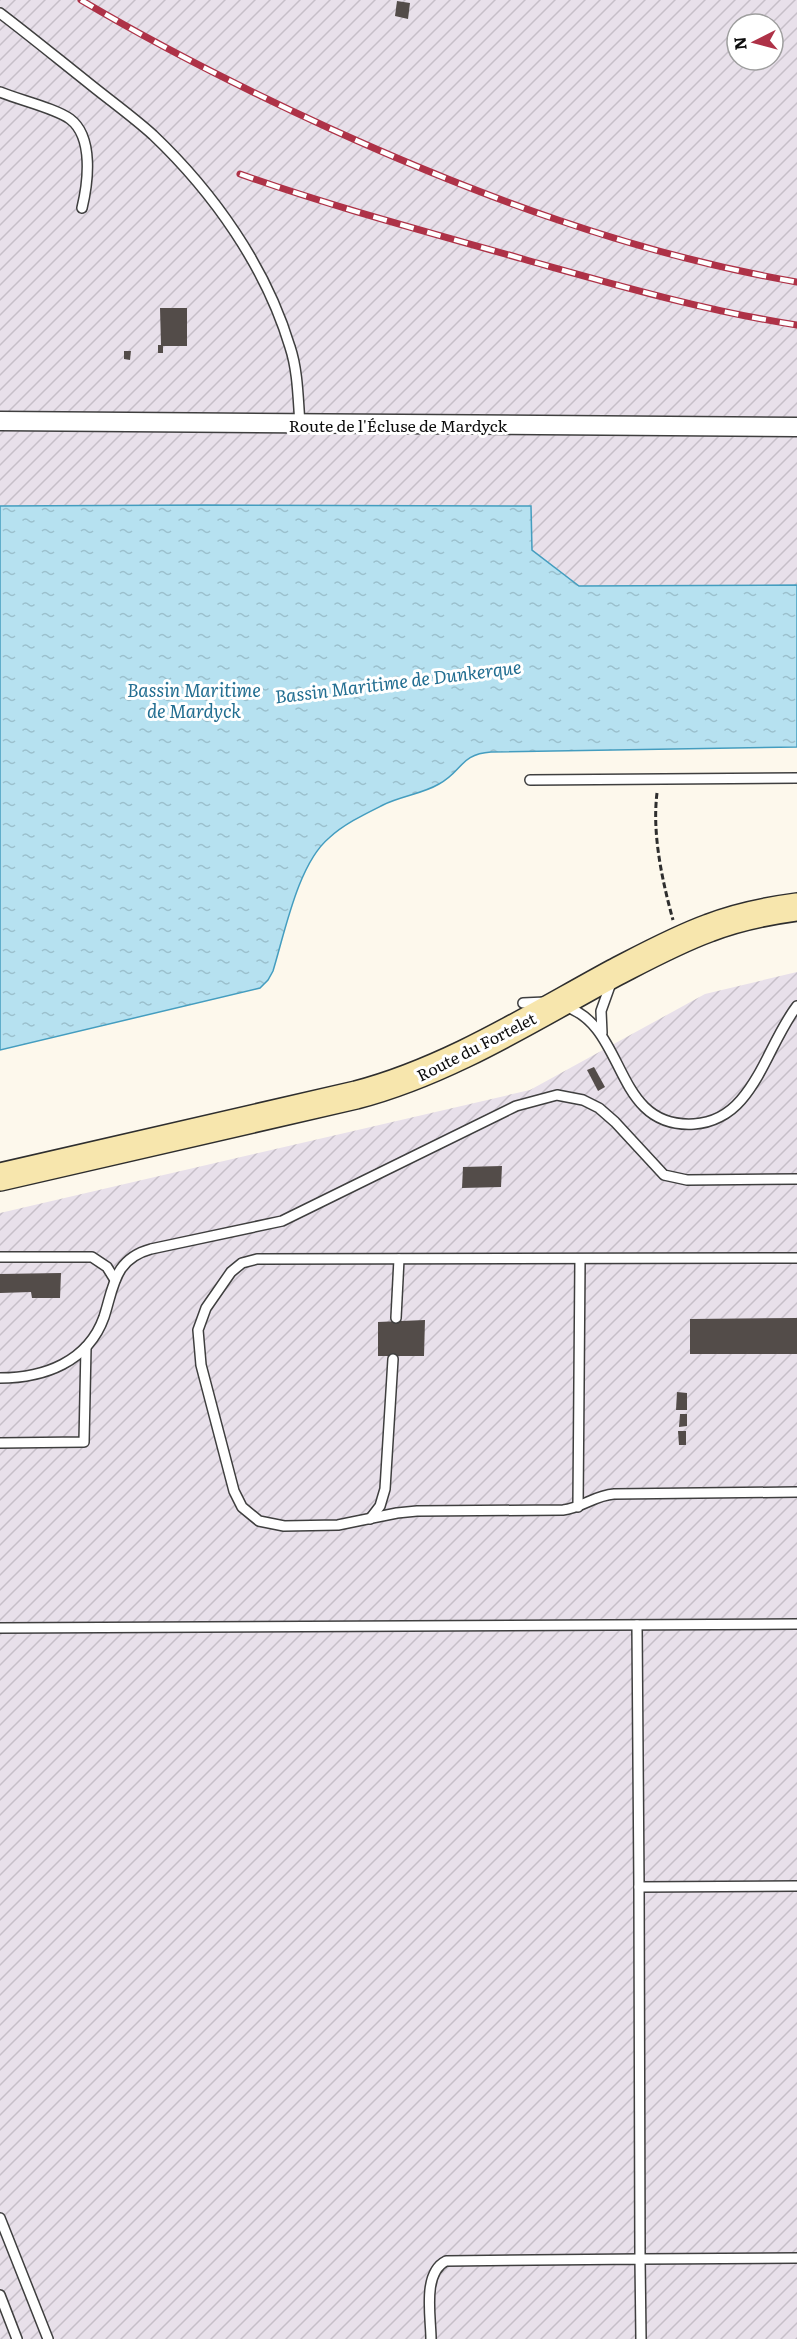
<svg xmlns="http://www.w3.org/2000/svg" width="797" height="2339" font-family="Literata,serif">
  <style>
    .industrial { fill: url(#industrial-furrows); fill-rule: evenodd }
    .water { fill: url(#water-ripples); stroke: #449dbf; stroke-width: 1.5 }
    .building { fill: #534c49 }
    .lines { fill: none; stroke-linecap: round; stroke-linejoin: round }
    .service-casing { stroke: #3f3f3f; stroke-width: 12 }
    .minor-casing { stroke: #3f3f3f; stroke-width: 21 }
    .secondary-casing { stroke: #2e2e2e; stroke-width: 30 }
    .path { stroke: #2e2e2e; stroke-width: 3; stroke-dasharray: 6 3; stroke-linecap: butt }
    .service { stroke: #fff; stroke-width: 9 }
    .minor { stroke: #fff; stroke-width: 18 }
    .secondary { stroke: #f7e6ad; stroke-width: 27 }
    .rail-casing { stroke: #ae3247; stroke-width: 7 }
    .rail { stroke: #fff; stroke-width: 4.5; stroke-dasharray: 14; stroke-linecap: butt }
    .labels { text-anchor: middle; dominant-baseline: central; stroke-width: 6; stroke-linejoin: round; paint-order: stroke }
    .street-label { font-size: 16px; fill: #0c0c0c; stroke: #fff }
    .water-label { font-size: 18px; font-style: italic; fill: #226e91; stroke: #fff }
  </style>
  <defs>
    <pattern id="industrial-furrows" width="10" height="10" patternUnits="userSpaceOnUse" patternTransform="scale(1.5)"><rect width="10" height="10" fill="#e8e0ea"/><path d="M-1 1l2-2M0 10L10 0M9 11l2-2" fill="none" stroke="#c6bfc8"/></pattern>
    <pattern id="water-ripples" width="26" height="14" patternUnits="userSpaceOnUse" patternTransform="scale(1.5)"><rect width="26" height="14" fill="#b6e1f0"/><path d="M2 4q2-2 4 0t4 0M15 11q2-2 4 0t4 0" fill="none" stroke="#9bc0cd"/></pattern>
  </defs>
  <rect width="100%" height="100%" fill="#fdf8ec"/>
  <g class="industrial">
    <path d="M 0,0 L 797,0 L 797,585 L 578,586 L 532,550 L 531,506 L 0,506 ZM 737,24 L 773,24 L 773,60 L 737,60 Z"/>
    <polygon points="797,972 797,2339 0,2339 0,1213 530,1090 705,994"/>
  </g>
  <path class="water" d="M 206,505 L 531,506 L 532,550 L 579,586 L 797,585 L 797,747 L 491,752 C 460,754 462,772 439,784 C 422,794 401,796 383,805 C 365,814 344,824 329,838 C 298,864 285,932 273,971 L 268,980 L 260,988 L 0,1050 L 0,506 Z"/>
  <g class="building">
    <polygon points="397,1 410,3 408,19 395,16"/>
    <polygon points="160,308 187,308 187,346 163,346 163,353 158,353 158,345 161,345"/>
    <polygon points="124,351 131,351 130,360 124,359"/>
    <polygon points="594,1067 605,1087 598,1091 587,1070"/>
    <polygon points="502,1166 501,1187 462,1188 463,1167"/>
    <polygon points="61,1273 60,1298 32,1298 31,1292 0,1293 0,1274"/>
    <polygon points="797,1318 797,1354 690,1354 690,1319"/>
    <polygon points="425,1320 424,1356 378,1356 378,1322"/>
    <polygon points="677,1392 687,1393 687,1410 676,1410"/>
    <polygon points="680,1414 687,1414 687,1426 679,1427"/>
    <polygon points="678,1431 686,1431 686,1445 679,1445"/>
  </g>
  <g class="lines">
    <defs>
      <g id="service">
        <path d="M 0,13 C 29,35 57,58 86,81 C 108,99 132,116 153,135 C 214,193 266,267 290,347 C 298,371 298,399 300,424"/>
        <path d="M 0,92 C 19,100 55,108 70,119 C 94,137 88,183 82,208"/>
        <polyline points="530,780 797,778"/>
        <polyline points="523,1003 545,1002"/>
        <path d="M 564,1006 C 628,1025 612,1129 694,1124 C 712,1123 729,1114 741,1100 C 765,1072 775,1035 797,1006"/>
        <polyline points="602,1033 601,1011 611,983"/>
        <polyline points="0,1257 92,1257 107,1267 115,1280"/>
        <path d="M 797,1258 L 257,1259 L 242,1263 L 231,1272 L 206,1308 L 198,1330 L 201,1365 L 234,1491 L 242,1507 L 259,1521 L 284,1526 L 338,1525 L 397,1513 L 417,1511 L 563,1510 C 582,1508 595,1495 614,1494 L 797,1492"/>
        <polyline points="396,1318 399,1259"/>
        <path d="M 0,1378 C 44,1378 88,1362 104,1317 C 114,1286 114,1259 151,1249 L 282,1221 L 516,1106 L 557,1095 L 583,1100 L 599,1108 L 615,1122 L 664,1175 L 687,1180 L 797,1179"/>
        <polyline points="0,1443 84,1442 86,1347"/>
        <polyline points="578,1507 580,1259"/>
        <polyline points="370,1519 380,1506 385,1489 393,1359"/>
        <polyline points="637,1625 639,1887 797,1886"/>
        <polyline points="0,1628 797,1624"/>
        <polyline points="639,1887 640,2259 797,2258"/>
        <polyline points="0,2218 48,2339"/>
        <polyline points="0,2295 17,2339"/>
        <path d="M 431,2339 C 431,2317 422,2273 446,2261 L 640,2259 L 641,2339"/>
      </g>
      <polyline id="minor" points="0,421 797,427"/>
      <path id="secondary" d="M 0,1177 L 356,1095 C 448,1071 531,1018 614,973 C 645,957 676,940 709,928 C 737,917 767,911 797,907"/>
    </defs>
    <use href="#service" class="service-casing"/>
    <use href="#minor" class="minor-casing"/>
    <use href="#secondary" class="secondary-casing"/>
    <path class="path" d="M 657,793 C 652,834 662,880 673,920"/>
    <use href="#service" class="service"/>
    <use href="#minor" class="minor"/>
    <use href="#secondary" class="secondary"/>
    <defs>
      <g id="rail">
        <path d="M 81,0 C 162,48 246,90 331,129 C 481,197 635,254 797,282"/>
        <path d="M 240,174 C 333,207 428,232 523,259 C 613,284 705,311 797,325"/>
      </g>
    </defs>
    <use href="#rail" class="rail-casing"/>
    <use href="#rail" class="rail"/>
  </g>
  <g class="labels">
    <g class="street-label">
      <text x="398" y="425">Route de l'Écluse de Mardyck</text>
      <text transform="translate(476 1046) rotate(-27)">Route du Fortelet</text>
    </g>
    <g class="water-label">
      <text transform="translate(398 681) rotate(-7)">Bassin Maritime de Dunkerque</text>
      <text x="194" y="689">Bassin Maritime<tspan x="194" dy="21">de Mardyck</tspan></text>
    </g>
  </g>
  <g transform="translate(755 42) rotate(264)"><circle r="28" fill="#ffffff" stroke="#9e9e9e" stroke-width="1.5"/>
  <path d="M0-4.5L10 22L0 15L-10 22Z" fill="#ae3247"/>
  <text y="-9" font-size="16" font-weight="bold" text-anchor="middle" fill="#0c0c0c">N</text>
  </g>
</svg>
